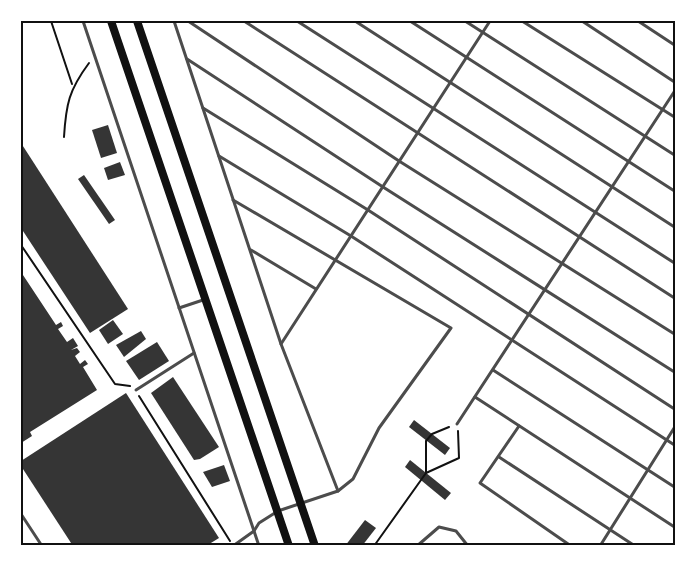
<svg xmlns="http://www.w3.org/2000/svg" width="697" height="567" font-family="'Playfair Display',serif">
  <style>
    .building { fill: #353535 }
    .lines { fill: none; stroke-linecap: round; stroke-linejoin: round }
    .path { stroke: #111; stroke-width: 2 }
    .service { stroke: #4c4c4c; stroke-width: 3 }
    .secondary { stroke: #111; stroke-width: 8 }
    .neatline { fill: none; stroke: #111; stroke-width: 2 }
  </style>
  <rect width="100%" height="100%" fill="#fff"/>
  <g class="building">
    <polygon points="108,125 117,153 101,158 92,130"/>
    <polygon points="21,143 128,309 90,333 21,228"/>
    <polygon points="120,162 125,175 108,180 104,168"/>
    <polygon points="84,175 115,220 109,224 78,179"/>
    <polygon points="21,272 56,325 61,322 63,326 58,329 67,342 73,338 78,346 71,350 77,348 80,352 75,356 80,364 85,360 88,364 83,367 97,390 30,432 32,436 21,443"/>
    <polygon points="113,320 123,334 108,344 99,330"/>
    <polygon points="141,331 146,339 124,357 116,345"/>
    <polygon points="157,342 169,361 139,380 126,361"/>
    <polygon points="173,377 219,447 200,459 194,460 151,393"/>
    <polygon points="126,393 219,538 206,546 73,546 21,466 21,461"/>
    <polygon points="414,420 450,448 445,455 409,427"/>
    <polygon points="410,460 451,493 445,500 405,467"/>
    <polygon points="224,465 230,481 212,487 203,472"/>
    <polygon points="365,520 376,528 362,546 345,546"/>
  </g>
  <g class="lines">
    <g class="path">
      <polyline points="51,21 72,84"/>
      <path d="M 64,137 C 66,104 69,90 89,63"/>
      <polyline points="21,245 115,384 130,386"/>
      <polyline points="139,396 230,541"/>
      <polyline points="426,473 459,458 458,431"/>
      <polyline points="374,546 426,473 426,441 432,434 449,427"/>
    </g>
    <g class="service">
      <polyline points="83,21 259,546"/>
      <polyline points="174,21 281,344"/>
      <polyline points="188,21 399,161 676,335"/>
      <polyline points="244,21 676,299"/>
      <polyline points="297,21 676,264"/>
      <polyline points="355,21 676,228"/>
      <polyline points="410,21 676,192"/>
      <polyline points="465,21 676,156"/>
      <polyline points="522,21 676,118"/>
      <polyline points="582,21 676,83"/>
      <polyline points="638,21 676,46"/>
      <polyline points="187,59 383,187 676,373"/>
      <polyline points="203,108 368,210 676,410"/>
      <polyline points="219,156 351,236 676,446"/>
      <polyline points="251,250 316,289"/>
      <polyline points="179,308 203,300"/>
      <polyline points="493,370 676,488"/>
      <polyline points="136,390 194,353"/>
      <polyline points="475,397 676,528"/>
      <polyline points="457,424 676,89"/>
      <polyline points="519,426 480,483 571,546"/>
      <polyline points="499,457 635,546"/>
      <polyline points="338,491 281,344 490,21"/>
      <polyline points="21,514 42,546"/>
      <polyline points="233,546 254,531 259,523 278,511 338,491 353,479 379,428 451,328 233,200"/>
      <polyline points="417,546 439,527 456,531 468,546"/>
      <polyline points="600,546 676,425"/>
    </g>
    <g class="secondary">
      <polyline points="111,21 289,546"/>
      <polyline points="137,21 315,546"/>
    </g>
  </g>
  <rect width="697" height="567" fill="none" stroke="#ffffff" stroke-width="45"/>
  <rect x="22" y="22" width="652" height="522" class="neatline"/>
</svg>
